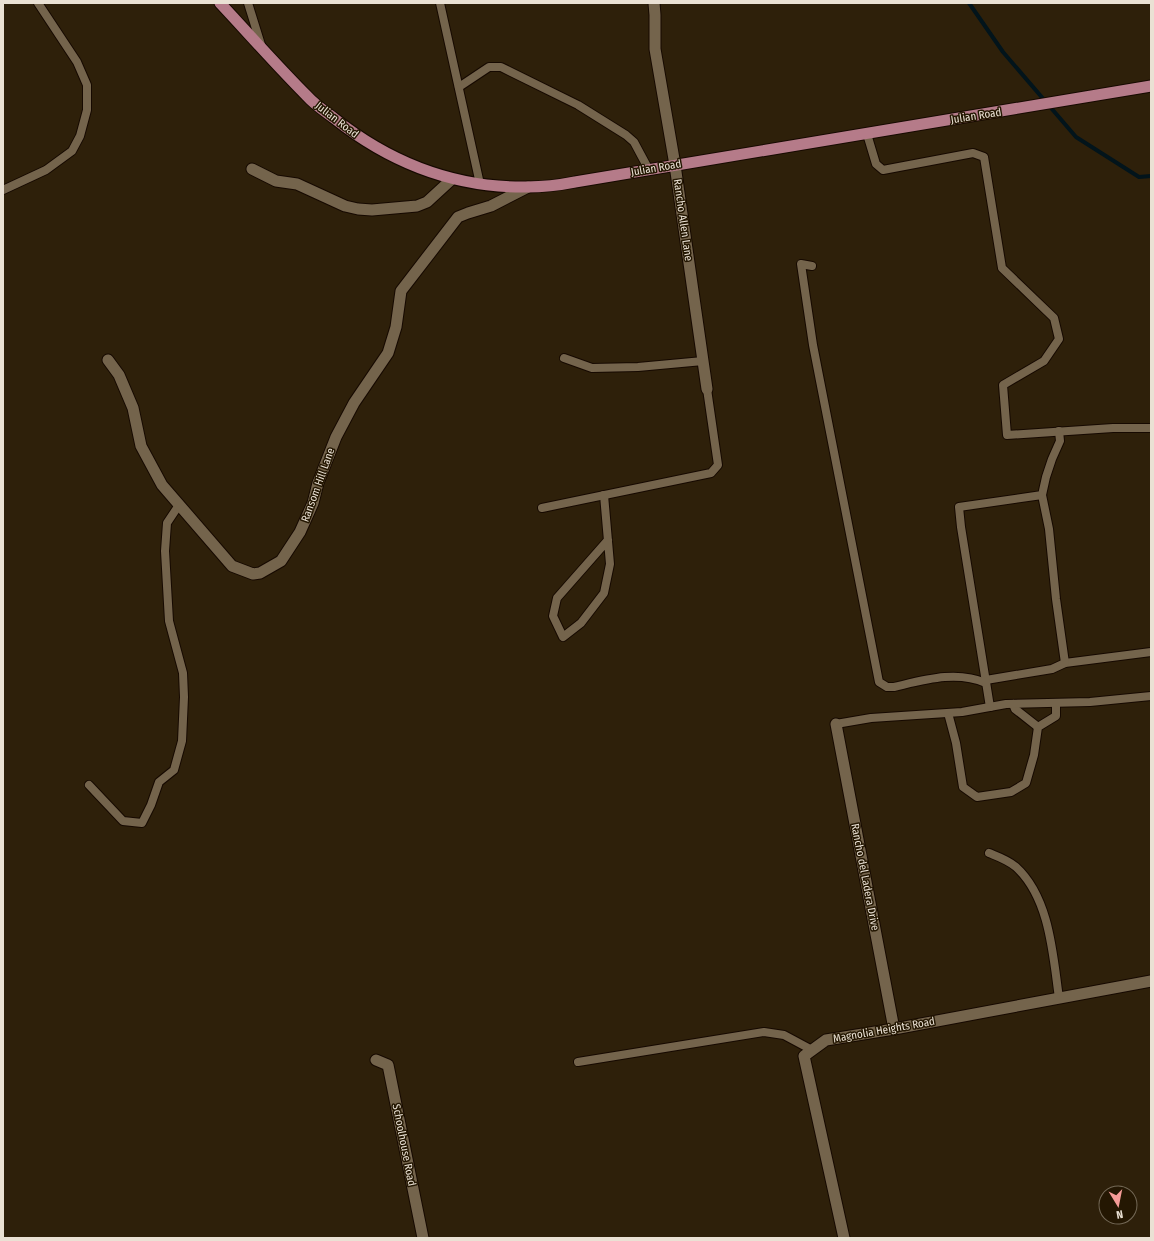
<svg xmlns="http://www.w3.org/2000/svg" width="1154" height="1241" font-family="'Fira Sans Condensed',sans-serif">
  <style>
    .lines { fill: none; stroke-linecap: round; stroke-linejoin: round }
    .stream { stroke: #02141b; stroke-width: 4 }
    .service-casing { stroke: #160900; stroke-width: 10 }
    .minor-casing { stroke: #160900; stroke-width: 13 }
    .primary-casing { stroke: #160900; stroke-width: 13 }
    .service { stroke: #74644c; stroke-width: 8 }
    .minor { stroke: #74644c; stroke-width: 11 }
    .primary { stroke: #b57b89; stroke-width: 11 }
    .labels { text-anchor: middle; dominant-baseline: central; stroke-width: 3; stroke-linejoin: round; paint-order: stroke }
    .street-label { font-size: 11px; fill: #eae1d4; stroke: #241702 }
  </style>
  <rect width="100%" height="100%" fill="#2e200a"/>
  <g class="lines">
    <polyline class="stream" points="969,3 1003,52 1076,137 1139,177 1151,176"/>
    <defs>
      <g id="service">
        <polyline points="248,3 262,48"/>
        <polyline points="440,3 480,184"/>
        <polyline points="459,87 489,67 501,67 578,105 626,135 634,142 649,170"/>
        <polyline points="867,134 876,164 883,170 973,153 984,157 1002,268 1054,318 1059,339 1044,361 1003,385 1007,435 1113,428 1151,428"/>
        <polyline points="3,190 46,170 72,151 80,136 87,110 87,85 77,62 38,3"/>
        <path d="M 812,266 L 801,264 L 813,345 L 879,682 L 887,687 L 894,687 C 924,680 956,670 986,683"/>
        <polyline points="564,358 592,368 638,367 703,361"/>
        <polyline points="604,495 610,564 604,593 581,623 563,637 553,616 557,598 608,540"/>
        <polyline points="542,508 711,473 718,465 707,389"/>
        <polyline points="1065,663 1151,652"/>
        <polyline points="986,680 1052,669 1065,663 1056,599 1049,529 1042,495"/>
        <polyline points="1013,704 1015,709 1038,727"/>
        <polyline points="990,707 961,527 959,507 1042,495 1046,477 1052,459 1060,441 1059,431"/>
        <polyline points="948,713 956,743 963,787 977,797 1011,792 1026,783 1034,755 1038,727 1056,716 1056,703"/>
        <polyline points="836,724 871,718 962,712 1006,704 1090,702 1151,696"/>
        <polyline points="89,785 123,821 142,823 151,805 159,782 174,770 182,741 184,697 183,673 169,621 165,551 167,523 179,505"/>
        <path d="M 989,853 C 999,857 1008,860 1016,867 C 1050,898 1053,956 1059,998"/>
        <polyline points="578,1062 764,1032 784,1035 812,1050"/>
      </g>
      <g id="minor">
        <polyline points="654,3 655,15 655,49 675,165 707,389"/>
        <polyline points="252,169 276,181 297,184 345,206 358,209 372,210 417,206 427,202 452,179"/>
        <polyline points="108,360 119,375 133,408 141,446 162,485 232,566 253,574 260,573 281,561 300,532 313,503 318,483 336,437 354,403 388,353 396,327 401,291 458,217 468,213 491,206 528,187"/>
        <polyline points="836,724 894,1029"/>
        <polyline points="376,1060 388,1065 423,1238"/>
        <polyline points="844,1238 804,1056 826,1040 894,1029 1151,981"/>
      </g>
      <path id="primary" d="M 220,3 C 249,34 277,66 307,96 C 315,105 326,112 335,119 C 392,164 454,188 527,187 C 543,187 560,185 575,182 L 1151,86"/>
    </defs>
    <use href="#service" class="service-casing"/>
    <use href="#minor" class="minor-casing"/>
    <use href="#primary" class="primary-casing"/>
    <use href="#service" class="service"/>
    <use href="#minor" class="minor"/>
    <use href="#primary" class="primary"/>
  </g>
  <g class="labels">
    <g class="street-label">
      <text transform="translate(976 116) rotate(-9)">Julian Road</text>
      <text transform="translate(337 120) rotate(38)">Julian Road</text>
      <text transform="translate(656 168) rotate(-10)">Julian Road</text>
      <text transform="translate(683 220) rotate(82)">Rancho Allen Lane</text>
      <text transform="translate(318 485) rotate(-70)">Ransom Hill Lane</text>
      <text transform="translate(865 877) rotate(79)">Rancho del Ladera Drive</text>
      <text transform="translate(884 1030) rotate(-10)">Magnolia Heights Road</text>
      <text transform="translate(404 1145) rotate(79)">Schoolhouse Road</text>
    </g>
  </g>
  <rect width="1154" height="1241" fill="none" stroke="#eae1d4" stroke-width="8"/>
  <g transform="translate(1118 1205) rotate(170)"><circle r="19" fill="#241702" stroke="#736856"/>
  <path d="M0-3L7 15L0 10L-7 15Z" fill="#f59b97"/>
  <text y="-6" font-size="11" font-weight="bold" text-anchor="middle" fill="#eae1d4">N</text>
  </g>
</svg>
